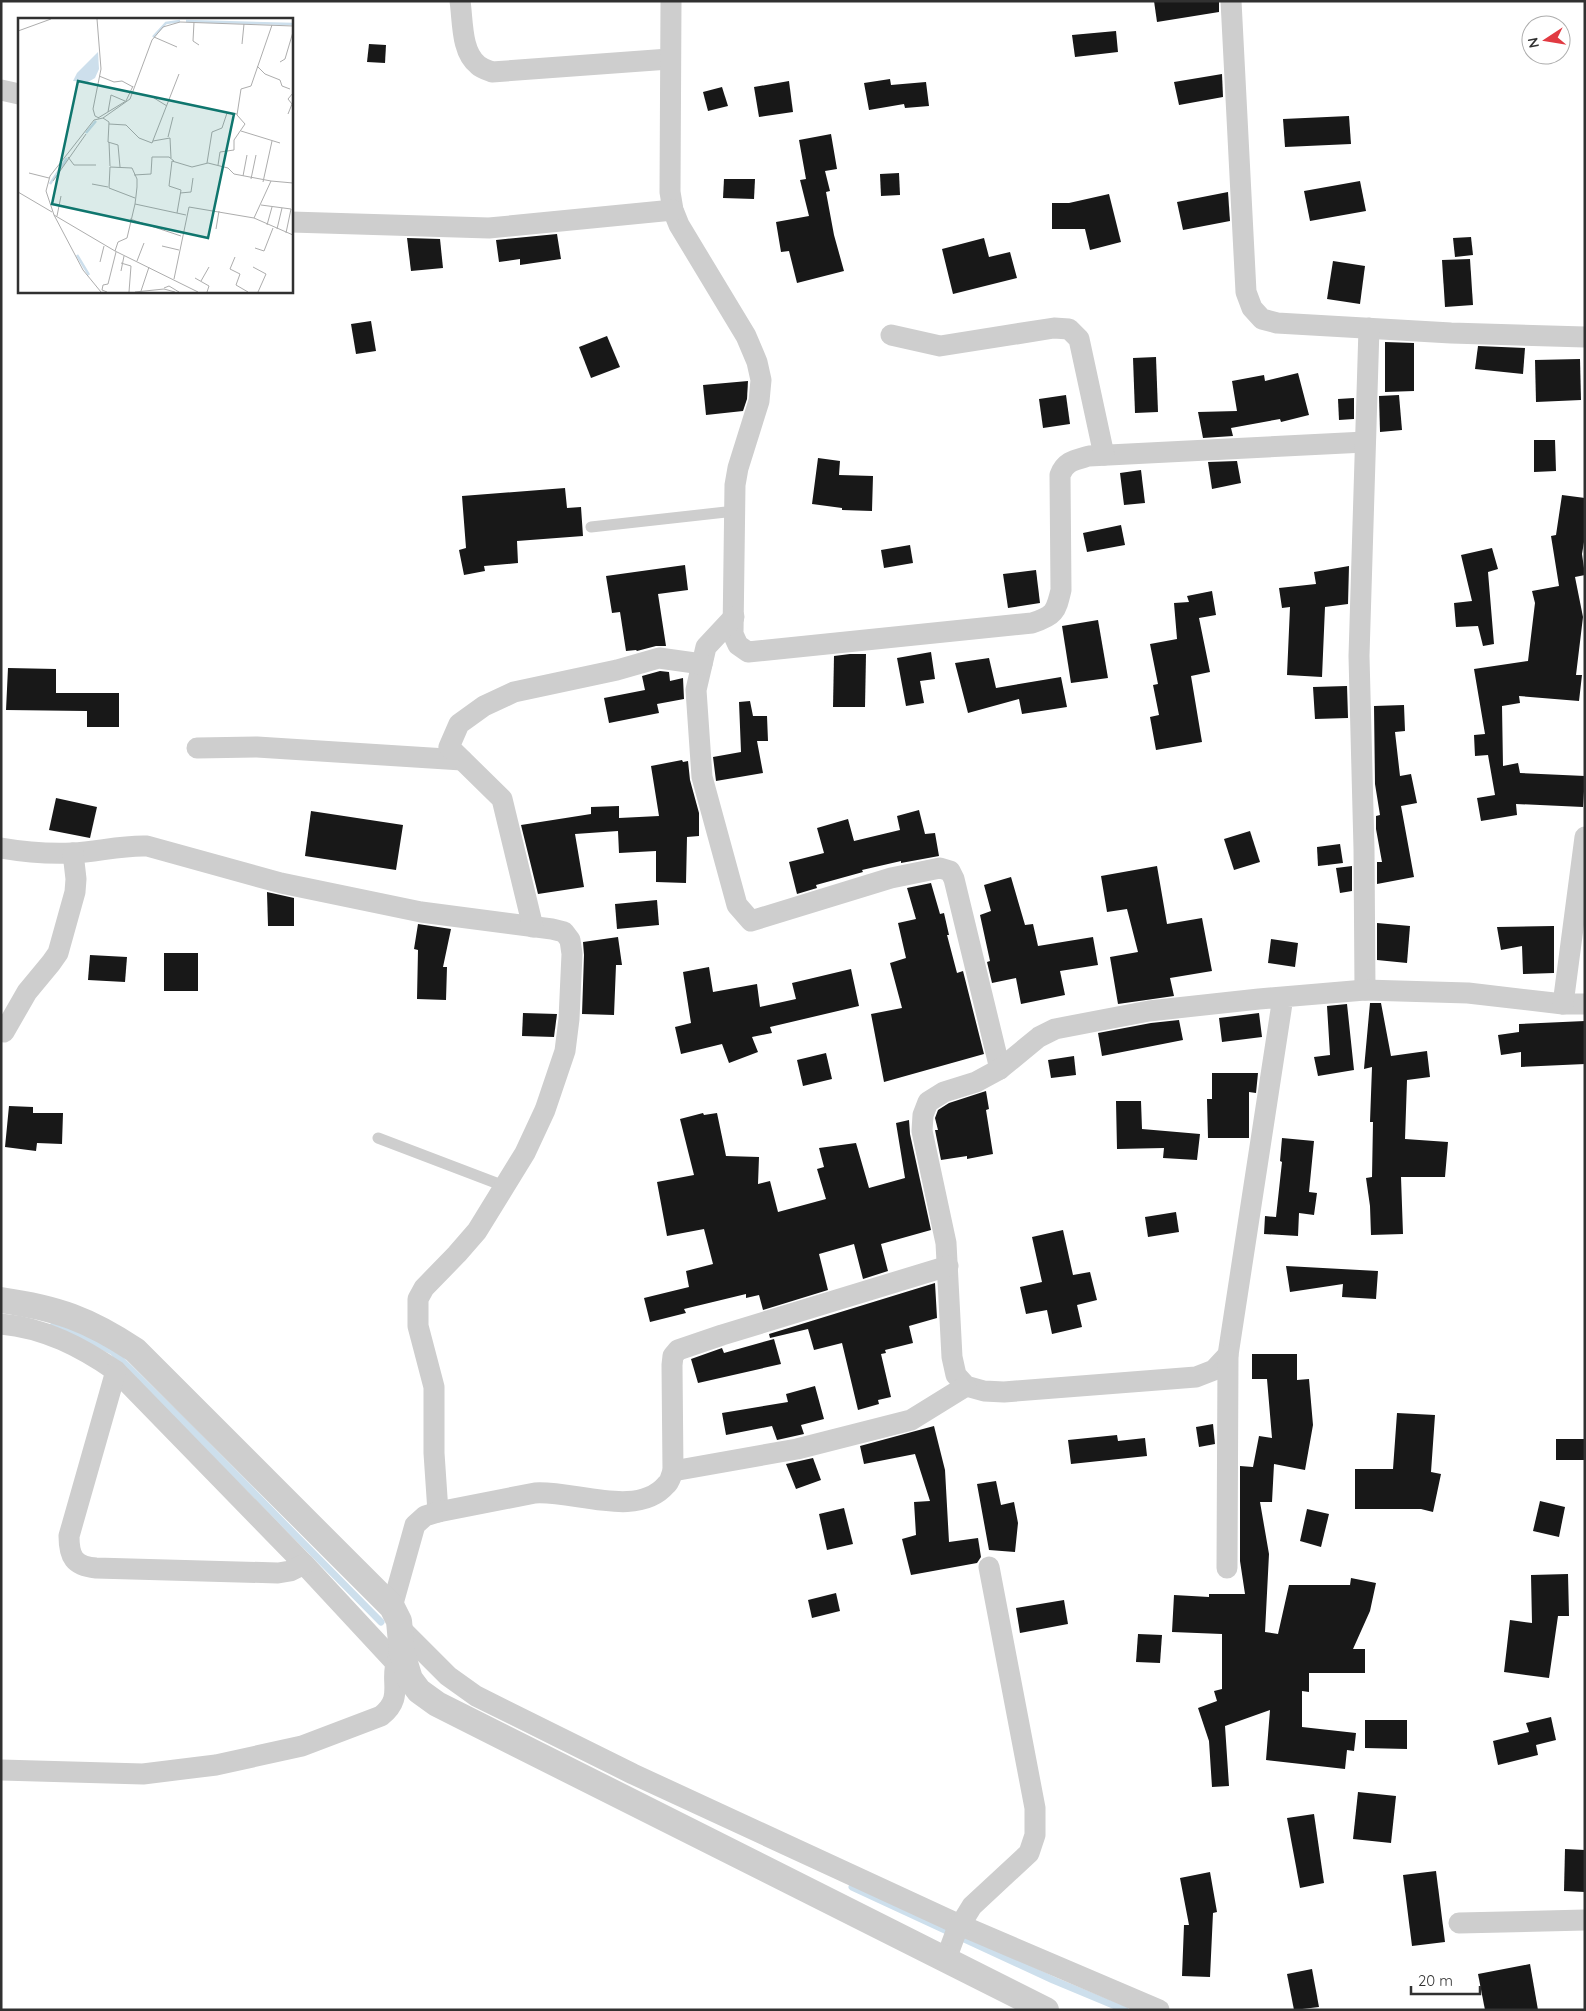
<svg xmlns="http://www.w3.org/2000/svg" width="1586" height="2011" font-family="Quicksand,sans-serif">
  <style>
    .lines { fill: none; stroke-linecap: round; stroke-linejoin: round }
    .stream { stroke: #cddfec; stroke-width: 7 }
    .building { fill: #181818 }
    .service { stroke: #cecece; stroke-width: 11 }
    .minor { stroke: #cecece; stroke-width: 21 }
    .tertiary { stroke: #cecece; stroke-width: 26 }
    .inset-river { fill: none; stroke: #cddfec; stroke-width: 2.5 }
    .inset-road { fill: none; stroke: #adadad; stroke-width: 1 }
    .view { fill: #0f766e; fill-opacity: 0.15; stroke: #0f766e; stroke-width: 2.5 }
    .inset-edge { fill: none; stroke: #313131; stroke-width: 2.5 }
  </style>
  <rect width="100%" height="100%" fill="#fff"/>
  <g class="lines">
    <g class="stream">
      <polyline points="53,1326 71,1331 112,1351 184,1422 381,1622"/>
      <polyline points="852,1887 1053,1980 1125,2010"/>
    </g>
  </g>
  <g class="building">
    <polygon points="1154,1 1219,1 1219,12 1157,22"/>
    <polygon points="1116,31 1118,52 1075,57 1072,35"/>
    <polygon points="369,44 386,45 385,63 367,62"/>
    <polygon points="1222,74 1223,97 1179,105 1174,82"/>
    <polygon points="890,79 891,85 926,82 929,106 905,108 904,104 869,110 864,83"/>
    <polygon points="789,81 793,112 759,117 754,87"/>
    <polygon points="722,87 728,106 708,111 703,92"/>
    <polygon points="1349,116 1351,144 1285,147 1283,119"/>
    <polygon points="831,134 837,169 825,171 830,191 826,192 834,235 844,271 797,283 789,251 781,252 776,222 809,216 800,180 806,179 799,140"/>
    <polygon points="899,173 900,195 881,196 880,174"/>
    <polygon points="724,179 755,179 754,199 723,198"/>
    <polygon points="1360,181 1366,211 1310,221 1304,191"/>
    <polygon points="1228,192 1230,221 1183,230 1177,202"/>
    <polygon points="1109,194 1121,242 1090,250 1085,229 1052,229 1052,203 1069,203"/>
    <polygon points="557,234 561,259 520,265 520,259 499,262 496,240"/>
    <polygon points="1471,237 1473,255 1455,257 1453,238"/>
    <polygon points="407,238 440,239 443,268 411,271"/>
    <polygon points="984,238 989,257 1010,252 1017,278 953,294 942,249"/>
    <polygon points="1470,259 1473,305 1445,307 1442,260"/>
    <polygon points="1333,261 1365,266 1360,304 1327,299"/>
    <polygon points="371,321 376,351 356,354 351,324"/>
    <polygon points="607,336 620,367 591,378 579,347"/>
    <polygon points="1385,342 1414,343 1414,391 1385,392"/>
    <polygon points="1478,346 1525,348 1523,374 1475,369"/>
    <polygon points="1156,357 1158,412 1135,413 1133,358"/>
    <polygon points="1580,359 1581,400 1536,402 1535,360"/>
    <polygon points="1298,373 1309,415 1281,422 1280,419 1231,428 1233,436 1203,438 1198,412 1237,411 1232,381 1264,375 1265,381"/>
    <polygon points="748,381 747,399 743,411 706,415 703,385"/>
    <polygon points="1066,395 1070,424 1043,428 1039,399"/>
    <polygon points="1399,395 1402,430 1380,432 1379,396"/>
    <polygon points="1354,398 1354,419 1339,420 1338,399"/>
    <polygon points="1534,440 1555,440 1556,471 1534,472"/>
    <polygon points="818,458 840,461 839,475 873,476 872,511 842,510 842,508 812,504"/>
    <polygon points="1237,461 1241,483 1212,489 1208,462"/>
    <polygon points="1141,470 1145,503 1124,505 1120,473"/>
    <polygon points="565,488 567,508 581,507 583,536 517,541 518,563 484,566 485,571 464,575 459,550 466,548 462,496"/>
    <polygon points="1562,495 1585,498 1585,536 1582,554 1585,575 1575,577 1583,617 1576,675 1582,675 1579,701 1519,696 1520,703 1502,706 1503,766 1518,763 1520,773 1585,776 1583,807 1516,804 1517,815 1481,821 1477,798 1495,795 1488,755 1475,756 1474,735 1485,734 1474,669 1528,661 1535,603 1532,591 1559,586 1551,536 1556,535"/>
    <polygon points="1121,525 1125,545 1087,552 1083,533"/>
    <polygon points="910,545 913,563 884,568 881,550"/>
    <polygon points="1492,548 1498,569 1488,572 1494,644 1483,646 1478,626 1456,627 1454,603 1472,601 1461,555"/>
    <polygon points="685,565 688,590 658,594 666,646 656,646 637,651 636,650 626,651 620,612 612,613 606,576"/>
    <polygon points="1349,566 1348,604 1325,607 1322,677 1287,675 1290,607 1282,608 1279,588 1316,584 1314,572"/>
    <polygon points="1036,570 1040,603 1008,608 1003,574"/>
    <polygon points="1212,591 1216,615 1199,618 1210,672 1191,676 1202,742 1156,750 1150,717 1159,715 1153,685 1158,684 1150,644 1177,639 1174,603 1189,602 1187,596"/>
    <polygon points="1098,620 1108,678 1071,683 1062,626"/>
    <polygon points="931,652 935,679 920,681 924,703 906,706 897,658"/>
    <polygon points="850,654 866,654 865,707 833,707 834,656"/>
    <polygon points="989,658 996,688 1061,677 1067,707 1022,714 1019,699 968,713 955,663"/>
    <polygon points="8,668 56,669 56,693 119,693 119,727 87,727 87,711 6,710"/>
    <polygon points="660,671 669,672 670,681 683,678 684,699 657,704 659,713 609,723 604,698 645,690 642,676"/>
    <polygon points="1347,686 1348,718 1315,719 1313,687"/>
    <polygon points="750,701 753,716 767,716 768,741 757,741 763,773 716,781 713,757 741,752 739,702"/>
    <polygon points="1404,705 1405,731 1395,732 1400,776 1411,774 1417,803 1401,806 1414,877 1377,884 1377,862 1382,862 1376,829 1376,816 1380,815 1375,784 1374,706"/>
    <polygon points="682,760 683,762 688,761 690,780 699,813 699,836 687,837 686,883 656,882 656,851 619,853 618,831 575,834 584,887 538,894 521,825 591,814 591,807 619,806 619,818 659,816 651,766"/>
    <polygon points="56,798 97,807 90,838 49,830"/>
    <polygon points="919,810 925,834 935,833 939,856 901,863 901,861 862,870 863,872 816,885 817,888 797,894 789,862 824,853 817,828 848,819 854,841 900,830 897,816"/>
    <polygon points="311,811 403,825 396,870 305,856"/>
    <polygon points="1250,831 1260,862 1234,870 1224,839"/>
    <polygon points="1340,844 1343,863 1318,866 1317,847"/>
    <polygon points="1157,866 1167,924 1202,918 1212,971 1170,978 1174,996 1118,1004 1110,957 1138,952 1127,909 1107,912 1101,876"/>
    <polygon points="1352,866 1352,891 1340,893 1336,868"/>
    <polygon points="1011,877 1025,925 1033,924 1038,946 1093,937 1098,965 1060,971 1065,995 1021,1004 1016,978 992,983 987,962 990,961 980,915 991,911 984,885"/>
    <polygon points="931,883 940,914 944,913 949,935 947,935 957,973 963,971 984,1054 884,1082 871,1014 902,1008 890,963 906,958 898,923 916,919 907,888"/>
    <polygon points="267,892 294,898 294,926 268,926"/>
    <polygon points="657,900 659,925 617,929 615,904"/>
    <polygon points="1377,923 1410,926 1407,963 1377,960"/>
    <polygon points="418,924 451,929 443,967 447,967 446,1000 417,999 418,950 414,949"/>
    <polygon points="1554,926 1554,973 1523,974 1522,946 1501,950 1497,927"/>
    <polygon points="618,937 622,965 616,965 614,1015 582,1014 584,955 583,942"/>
    <polygon points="1271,939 1298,943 1295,967 1268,963"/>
    <rect x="164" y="953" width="34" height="38"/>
    <polygon points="90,955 127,957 125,982 88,980"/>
    <polygon points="709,967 713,992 757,984 760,1007 796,999 792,983 851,969 859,1006 770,1027 772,1033 752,1037 758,1052 729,1063 722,1044 681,1054 675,1027 691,1023 683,972"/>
    <polygon points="1370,1003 1381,1003 1391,1056 1427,1051 1430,1077 1407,1080 1405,1139 1448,1142 1445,1177 1401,1177 1403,1234 1371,1235 1370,1206 1366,1178 1372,1177 1373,1122 1370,1122 1372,1067 1364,1069"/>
    <polygon points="1347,1004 1354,1070 1318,1076 1314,1057 1330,1055 1327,1006"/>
    <polygon points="523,1013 557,1014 554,1037 522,1036"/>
    <polygon points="1259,1013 1262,1037 1222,1042 1219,1018"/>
    <polygon points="1179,1020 1183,1040 1102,1056 1098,1033 1151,1023"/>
    <polygon points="1585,1021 1585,1064 1521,1067 1521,1052 1501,1055 1498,1035 1519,1032 1519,1024"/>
    <polygon points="826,1053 832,1079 803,1086 797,1060"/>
    <polygon points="1074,1056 1076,1075 1051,1078 1048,1060"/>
    <polygon points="1212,1073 1258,1073 1256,1093 1249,1092 1249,1138 1208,1138 1207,1099 1212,1099"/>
    <polygon points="986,1091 989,1109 986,1110 993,1154 967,1159 967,1156 941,1160 935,1130 938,1130 935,1118 938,1110 949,1103"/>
    <polygon points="1116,1101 1141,1101 1142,1129 1200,1134 1197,1160 1163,1158 1164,1148 1117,1149"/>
    <polygon points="9,1106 33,1107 33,1113 63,1113 62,1144 37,1143 36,1151 5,1147"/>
    <polygon points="703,1113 704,1115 717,1113 726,1156 759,1157 758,1184 770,1181 778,1212 826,1199 817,1169 824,1167 819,1148 856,1143 869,1188 905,1178 896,1123 909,1120 910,1134 931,1230 881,1244 888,1271 863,1279 854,1244 819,1254 828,1290 763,1310 759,1295 746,1298 746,1294 684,1309 686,1313 650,1322 644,1298 689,1287 686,1271 713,1264 704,1229 667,1236 657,1182 694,1175 680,1119"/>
    <polygon points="1282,1138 1314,1141 1309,1192 1317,1193 1314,1215 1299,1213 1298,1236 1264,1234 1265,1216 1276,1217 1282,1162 1280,1161"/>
    <polygon points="1176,1212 1179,1232 1148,1237 1145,1217"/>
    <polygon points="1063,1230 1073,1275 1090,1272 1097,1300 1077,1305 1082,1327 1052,1334 1047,1310 1026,1314 1020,1287 1042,1282 1032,1237"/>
    <polygon points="1286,1266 1378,1271 1376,1299 1342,1297 1343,1284 1290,1292"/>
    <polygon points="935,1283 937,1318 909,1326 913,1343 885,1350 886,1353 881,1354 891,1397 878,1400 879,1404 858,1410 842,1343 814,1350 808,1329 770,1338 769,1334"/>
    <polygon points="774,1339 781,1364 698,1383 691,1359 722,1348 724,1353"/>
    <polygon points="1252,1354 1297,1354 1297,1380 1309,1379 1313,1425 1305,1470 1274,1464 1272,1502 1260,1502 1269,1554 1265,1632 1278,1634 1289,1585 1350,1585 1351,1578 1376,1583 1370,1611 1353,1649 1365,1649 1365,1673 1309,1673 1309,1692 1302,1691 1302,1727 1356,1733 1354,1751 1347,1750 1345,1769 1266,1760 1270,1710 1225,1726 1229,1786 1212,1787 1209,1741 1198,1708 1217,1701 1214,1691 1222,1689 1222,1634 1172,1632 1174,1595 1209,1597 1209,1594 1245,1594 1240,1561 1240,1466 1253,1467 1259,1436 1272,1438 1267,1379 1252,1379"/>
    <polygon points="815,1386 824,1419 801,1425 804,1434 777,1440 772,1426 726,1435 722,1413 788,1402 786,1394"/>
    <polygon points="1397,1413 1435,1415 1431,1472 1441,1474 1433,1512 1421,1509 1355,1509 1355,1469 1393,1469"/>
    <polygon points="1213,1424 1215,1444 1199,1447 1196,1427"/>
    <polygon points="934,1426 945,1470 949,1542 978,1538 981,1557 977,1563 911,1575 902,1539 916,1535 914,1502 930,1501 915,1454 864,1464 860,1446"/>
    <polygon points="1117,1435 1118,1441 1145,1438 1147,1456 1071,1464 1068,1440"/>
    <polygon points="1556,1439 1585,1439 1584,1460 1556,1460"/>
    <polygon points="813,1458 821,1480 796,1489 786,1464"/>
    <polygon points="996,1481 1001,1505 1014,1502 1018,1523 1015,1552 989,1550 977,1484"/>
    <polygon points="1540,1501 1565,1507 1559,1537 1533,1531"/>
    <polygon points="844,1508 853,1544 827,1550 819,1514"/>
    <polygon points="1307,1509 1329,1514 1321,1547 1300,1541"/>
    <polygon points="1568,1574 1569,1616 1558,1616 1549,1678 1504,1672 1510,1620 1532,1623 1531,1575"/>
    <polygon points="836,1593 840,1611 812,1618 808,1600"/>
    <polygon points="1064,1600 1068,1624 1020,1633 1016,1608"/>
    <polygon points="1138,1634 1162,1635 1160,1663 1136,1662"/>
    <polygon points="1551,1717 1556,1740 1536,1745 1538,1755 1498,1765 1493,1741 1529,1732 1526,1723"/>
    <polygon points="1365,1720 1407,1720 1407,1749 1365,1748"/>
    <polygon points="1358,1792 1396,1796 1391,1843 1353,1839"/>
    <polygon points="1314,1814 1324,1883 1300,1888 1287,1818"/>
    <polygon points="1565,1849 1585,1850 1585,1892 1564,1891"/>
    <polygon points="1436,1871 1445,1942 1412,1946 1403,1875"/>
    <polygon points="1210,1872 1217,1912 1213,1913 1210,1977 1182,1976 1184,1925 1189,1925 1180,1878"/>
    <polygon points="1530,1964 1538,2010 1485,2010 1478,1974"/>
    <polygon points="1312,1969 1319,2007 1294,2010 1287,1974"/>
  </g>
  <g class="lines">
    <g class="service">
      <polyline points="591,527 735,511"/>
      <polyline points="378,1138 504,1186"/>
    </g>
    <g class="minor">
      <path d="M 460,1 C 463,21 461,52 478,65 C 481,68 487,70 492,72 L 669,59"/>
      <path d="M 671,1 L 670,192 L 673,210 L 679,225 L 746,336 L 757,362 L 761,380 L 759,401 L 738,468 L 735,485 L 733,634 L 738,645 L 748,652 L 1032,623 C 1054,616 1056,612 1061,590 L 1060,475 C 1065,461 1075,460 1089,456 L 1365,442"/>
      <polyline points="1231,1 1246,292 1252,308 1262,319 1277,323 1451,333 1585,337"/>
      <polyline points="1,90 19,94"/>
      <polyline points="291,222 489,228 673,210"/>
      <polyline points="891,335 940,346 1054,328 1069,329 1079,339 1104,455"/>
      <polyline points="734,617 706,647 696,690 702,777 737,905 751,921 891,878 940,868 950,871 954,879 1000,1069"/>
      <polyline points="197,748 257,747 462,760"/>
      <path d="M 1,848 C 24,852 48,854 72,853 C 97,852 121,845 147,846 L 281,883 L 421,912 L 552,929 L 564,932 L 570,940 L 572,954 L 569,1019 L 565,1051 L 545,1110 L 525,1153 L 477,1231 L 457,1254 L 424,1288 L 418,1299 L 418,1326 L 434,1387 L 434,1453 L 438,1512"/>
      <polyline points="533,927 502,799 449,747 459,724 484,706 514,692 617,670 659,658 702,664"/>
      <polyline points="1365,990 1364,849 1359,656 1369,328"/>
      <polyline points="1283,997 1228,1355 1214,1370 1196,1377 1004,1392 984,1391 966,1386 956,1375 952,1357 946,1243 922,1131 923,1115 928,1102 944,1092 976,1082 1000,1069 1039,1037 1055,1029 1149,1011 1259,999 1365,990 1468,993 1563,1004 1585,1004"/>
      <polyline points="1563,1004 1585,837"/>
      <polyline points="4,1032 27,992 51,963 58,953 75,892 76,879 73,853"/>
      <path d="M 1,1324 C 45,1328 81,1347 116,1371 L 304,1564 L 395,1662"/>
      <path d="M 116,1371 L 69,1536 C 69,1557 74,1566 96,1568 L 278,1573 L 290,1571 L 304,1564"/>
      <polyline points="673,1471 797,1449 911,1420 966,1386"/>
      <polyline points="1227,1568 1228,1355"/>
      <path d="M 392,1607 L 415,1525 L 425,1516 L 438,1512 L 535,1493 C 573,1490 637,1519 666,1485 C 670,1482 671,1476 673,1471 L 672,1365 L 673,1356 L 678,1350 L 722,1335 L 948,1266"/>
      <polyline points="400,1628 448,1676 476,1696 633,1774 960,1925 1159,2010"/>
      <path d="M 1,1770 L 143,1774 L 216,1765 L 302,1746 L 381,1716 C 408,1695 384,1677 402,1653"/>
      <polyline points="1459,1923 1585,1920"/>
      <polyline points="946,1959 956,1932 972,1906 1029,1853 1035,1835 1035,1808 989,1567"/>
    </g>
    <path class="tertiary" d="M 1,1300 C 57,1308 88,1319 135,1350 L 392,1607 L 399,1621 L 402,1653 L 410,1679 L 419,1691 L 437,1704 L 1046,2010"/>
  </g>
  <g transform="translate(18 18)">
    <rect width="275" height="275" fill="#fff"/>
    <path d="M 80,34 L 81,51 L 77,60 L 70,64 L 55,63 L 59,55 Z" fill="#cddfec"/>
    <path class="inset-river" d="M 168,3 L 275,6M 135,19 L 148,5 L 162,3M 68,115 L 78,103M 32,166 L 49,140M 59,237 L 71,257"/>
    <path class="inset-road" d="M 79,1 L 83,51 L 75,91 L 77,98 L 81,100M 176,4 L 175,23 L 181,27M 0,13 L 33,1M 136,19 L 159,29M 224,26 L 226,6M 262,44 L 267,41 L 275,14M 239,48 L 247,56 L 262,62 L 264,68 L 272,71M 81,58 L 96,64 L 104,63 L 115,69M 136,80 L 149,88M 90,94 L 93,77 L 107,83M 270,96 L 274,86 L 270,81 L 275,75M 80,100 L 108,83 L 115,68M 85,100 L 91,104 L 90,124 L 100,127 L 102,149M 91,106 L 108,107 L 121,120 L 134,125 L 161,56M 223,113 L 262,125M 150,119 L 155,99M 135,123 L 152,120 L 153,140M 91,124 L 92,148M 50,139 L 56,147 L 78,147M 189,145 L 194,114 L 204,110 L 209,95 L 219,96M 200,147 L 202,134 L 216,132 L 216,122 L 227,106 L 219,97 L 223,71 L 233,68 L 254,7M 11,155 L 31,160M 116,157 L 133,156 L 134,139 L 151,139 L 156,143M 225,158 L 229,137M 233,161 L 238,137M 35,163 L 68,116M 245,164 L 254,123M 74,166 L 90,169M 0,174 L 34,194M 162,175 L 173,174 L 175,160M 117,186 L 168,197M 243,187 L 273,191 L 268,215M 159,195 L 163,172 L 151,168 L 154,143 L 174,149 L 190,145 L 210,150 L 216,156 L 253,163M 36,197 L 65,252 L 83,274M 39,198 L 43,178M 236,200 L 253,163 L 275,165M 112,201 L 163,218M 249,207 L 254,189M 198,211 L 201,193M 259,211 L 264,190M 144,228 L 161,232M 237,230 L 246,233 L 255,210M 97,233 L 100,224 L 109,220 L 117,186 L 118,178 L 119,169 L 119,161 L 114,150 L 92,149 L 91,170 L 117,180M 217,239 L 212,251 L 222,256 L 218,267 L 230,274M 119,243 L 126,225M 82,244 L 86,228M 103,245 L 113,248 L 111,274M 235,249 L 248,256 L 240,274M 103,253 L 106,238M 177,260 L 191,268 L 189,274M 156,261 L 171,189 L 236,200 L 275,217M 183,263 L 191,249M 146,270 L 151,268 L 161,274M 123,273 L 131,249M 89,274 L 84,272 L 85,267 L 90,266 L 98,234M 117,274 L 146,271 L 157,274M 180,274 L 97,233 L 36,197 L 28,173 L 32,158 L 76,102 L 85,100 L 112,81 L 134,22 L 145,9 L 162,4 L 275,8"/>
    <path class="view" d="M 60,63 L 216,96 L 190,220 L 34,186 Z"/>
    <rect width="275" height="275" class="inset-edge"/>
  </g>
  <rect width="1586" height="2011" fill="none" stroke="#313131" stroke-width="5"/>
  <g transform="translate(1546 40) rotate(258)"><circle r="24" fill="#ffffff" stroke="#adadad"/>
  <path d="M0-4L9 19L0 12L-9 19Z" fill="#e13a42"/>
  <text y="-8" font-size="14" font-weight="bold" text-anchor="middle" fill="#313131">N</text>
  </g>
  <path d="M1411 1986v8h69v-8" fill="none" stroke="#313131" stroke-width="2.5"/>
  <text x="1418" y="1986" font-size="15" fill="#313131" stroke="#ffffff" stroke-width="4" paint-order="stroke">20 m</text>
</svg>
